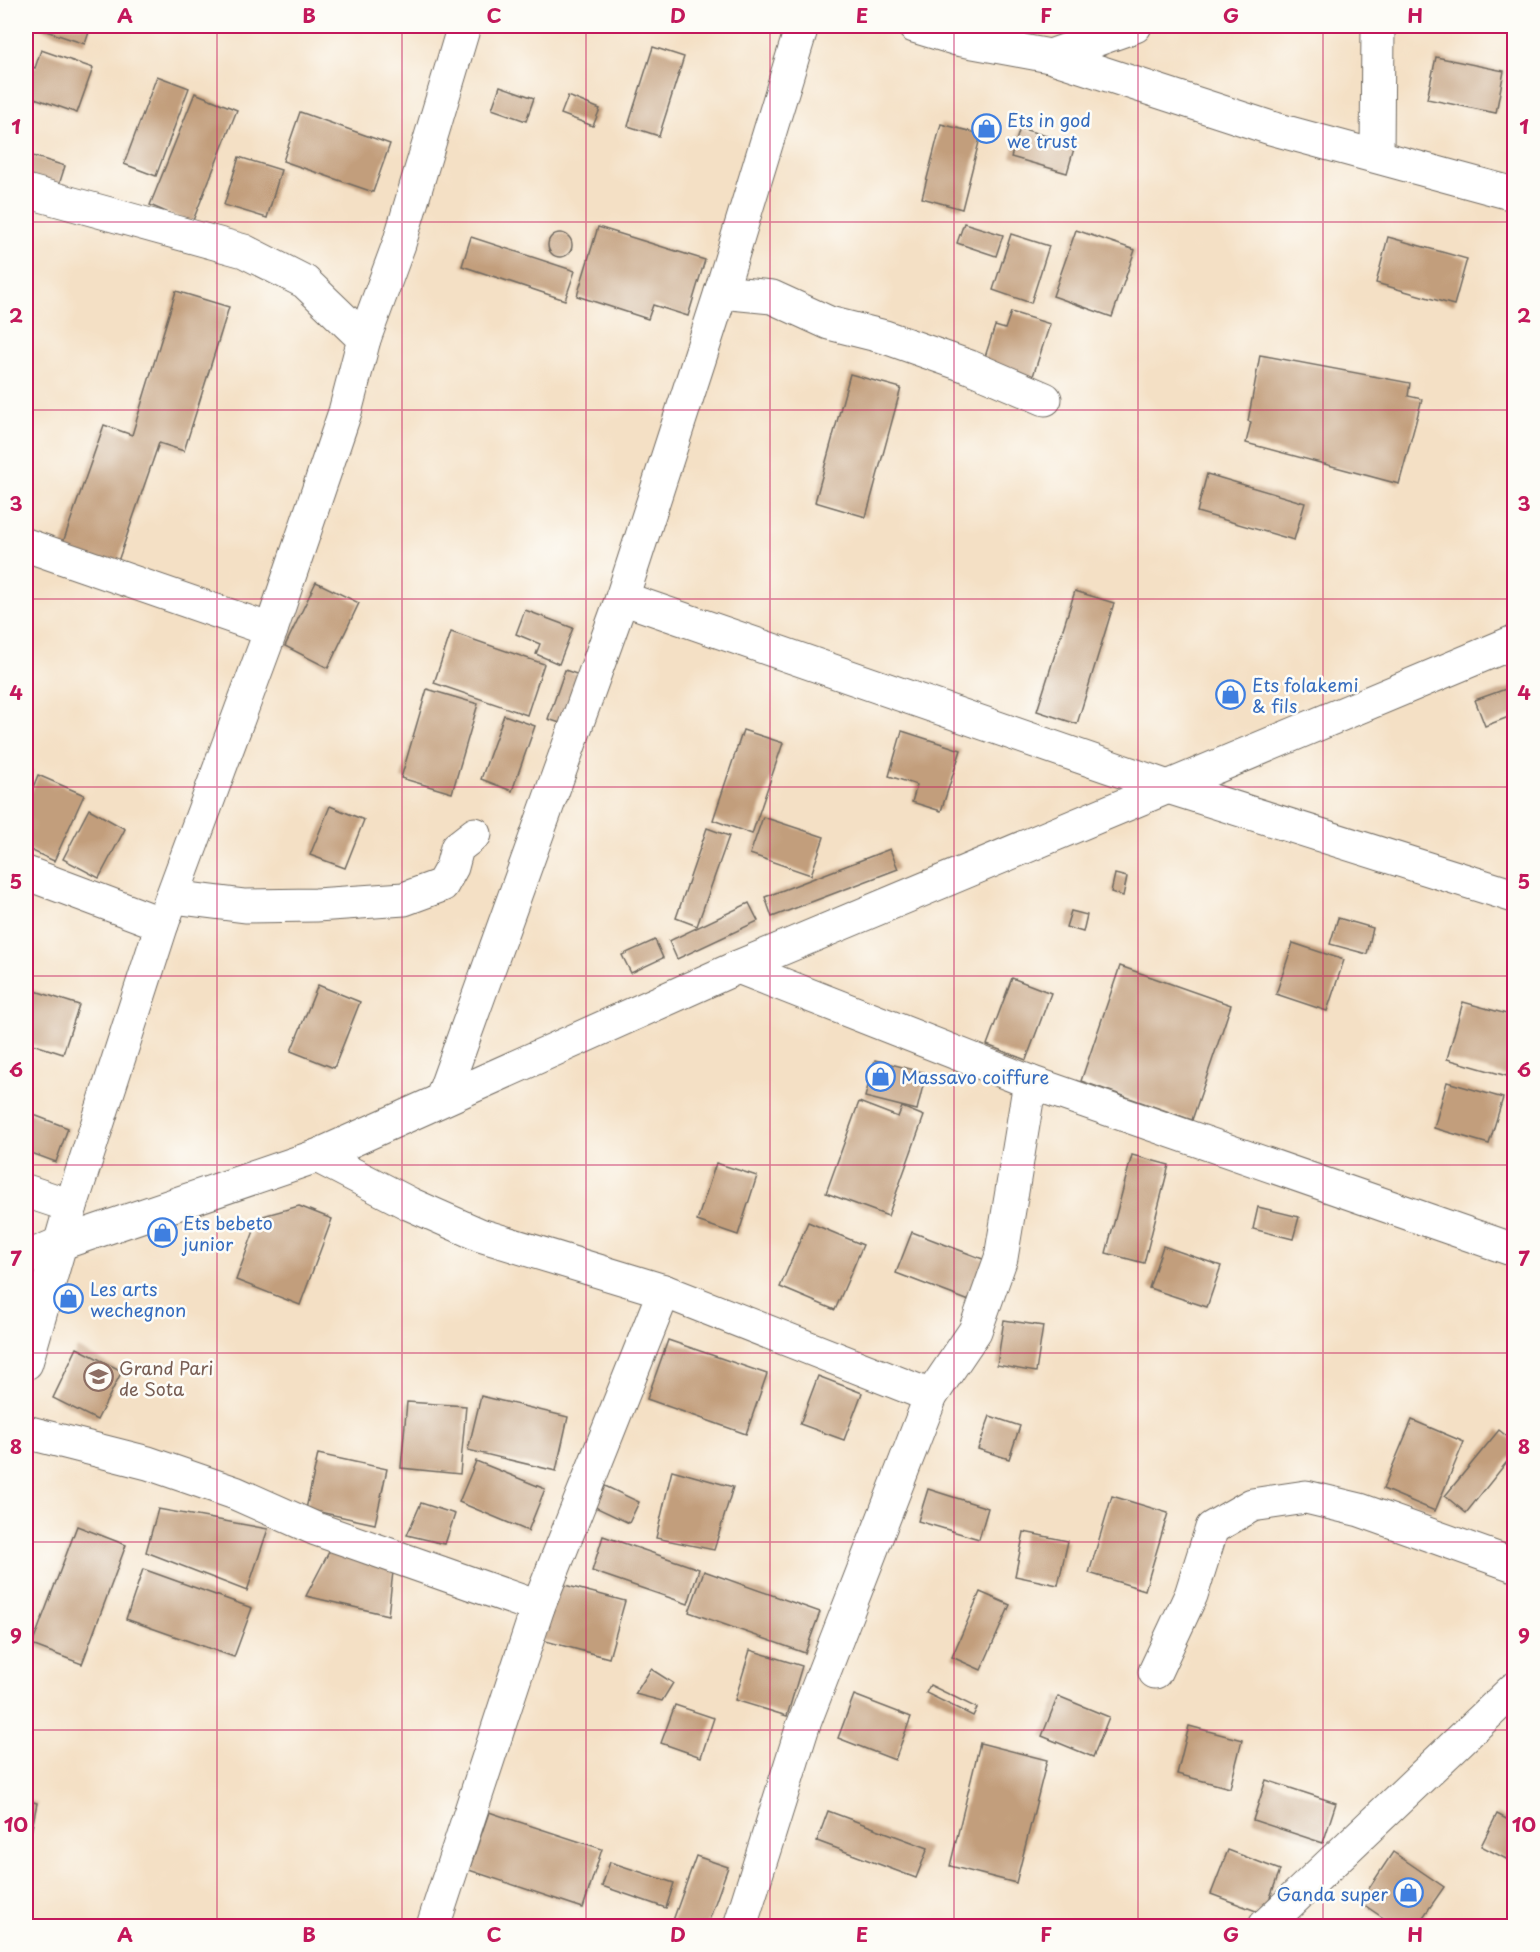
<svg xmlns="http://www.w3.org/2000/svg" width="1540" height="1952" font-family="'Playpen Sans',sans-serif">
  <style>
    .building { fill: #c29e7b }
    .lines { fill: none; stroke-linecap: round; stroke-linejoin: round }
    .minor-casing { stroke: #716a61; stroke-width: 35 }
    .minor { stroke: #fff; stroke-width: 33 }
    .grid { fill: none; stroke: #c2185b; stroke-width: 1.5; stroke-opacity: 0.55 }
    .labels { text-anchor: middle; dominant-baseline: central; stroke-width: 5; stroke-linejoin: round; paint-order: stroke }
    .shop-label { font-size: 18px; fill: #366cbe; stroke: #fdfcf7; text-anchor: start }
    .education-label { font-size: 18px; fill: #785e54; stroke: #fdfcf7; text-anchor: start }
    .neatline { fill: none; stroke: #c2185b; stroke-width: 2 }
    .grid-label { font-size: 20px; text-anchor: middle; font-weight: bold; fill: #c2185b }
  </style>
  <rect width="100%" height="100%" fill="#fdfcf7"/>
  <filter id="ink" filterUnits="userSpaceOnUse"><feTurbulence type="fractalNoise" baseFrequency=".0167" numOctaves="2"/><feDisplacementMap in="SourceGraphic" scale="12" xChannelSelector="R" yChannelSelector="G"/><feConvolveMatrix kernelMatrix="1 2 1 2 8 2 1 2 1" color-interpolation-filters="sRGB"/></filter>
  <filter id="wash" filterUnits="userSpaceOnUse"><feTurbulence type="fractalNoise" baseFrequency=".008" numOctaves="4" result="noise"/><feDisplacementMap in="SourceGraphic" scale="24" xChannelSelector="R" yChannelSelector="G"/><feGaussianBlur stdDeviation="1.35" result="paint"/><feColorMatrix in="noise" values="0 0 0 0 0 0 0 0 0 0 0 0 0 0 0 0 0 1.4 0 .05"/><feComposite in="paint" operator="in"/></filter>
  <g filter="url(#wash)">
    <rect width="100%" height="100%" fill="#f4e0c5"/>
    <g id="blocks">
      <g class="building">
        <polygon points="41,26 91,26 85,44 40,29"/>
        <polygon points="653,47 684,57 659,136 628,126"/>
        <polygon points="41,50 93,68 77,113 26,95 26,68 27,65 35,68"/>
        <polygon points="1436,57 1504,71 1496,113 1427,99"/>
        <polygon points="157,76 189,88 156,176 124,164"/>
        <polygon points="500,86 534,98 526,121 492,109"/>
        <polygon points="195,93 237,110 192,223 150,205"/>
        <polygon points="568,96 600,109 593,126 561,114"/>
        <polygon points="300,112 390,144 373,192 283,161"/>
        <polygon points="941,124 981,134 962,209 922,198"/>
        <polygon points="1020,128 1075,145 1067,173 1011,157"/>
        <polygon points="26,154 65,166 57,191 26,181"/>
        <polygon points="239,157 281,170 267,218 224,205"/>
        <polygon points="964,223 1003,235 996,256 957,243"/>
        <polygon points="598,227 705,260 688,316 653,305 648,319 577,296"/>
        <polygon points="1076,230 1135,250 1112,317 1053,296"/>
        <circle cx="560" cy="245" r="12"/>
        <polygon points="1011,234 1049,246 1031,303 993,290"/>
        <polygon points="471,237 575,271 565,300 462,266"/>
        <polygon points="1388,237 1467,259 1454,305 1376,283"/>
        <polygon points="176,291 229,307 184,451 159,443 116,567 61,548 104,425 132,435"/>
        <polygon points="1011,312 1050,324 1032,379 983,363 995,326 1005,329"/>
        <polygon points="1260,355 1410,383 1408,396 1422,399 1399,484 1246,443 1251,422 1248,421"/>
        <polygon points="850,374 901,388 866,517 815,502"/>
        <polygon points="1207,474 1305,503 1294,540 1197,512"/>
        <polygon points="316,582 359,603 328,668 285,646"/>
        <polygon points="1075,591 1114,603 1077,724 1037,711"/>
        <polygon points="525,610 573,628 559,664 536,654 540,644 516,634"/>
        <polygon points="451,632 544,664 527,715 434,683"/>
        <polygon points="565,670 582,676 566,725 548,719"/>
        <polygon points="1514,686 1514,715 1485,726 1475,700"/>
        <polygon points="427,689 478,704 452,793 401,778"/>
        <polygon points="504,715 535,726 512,791 481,779"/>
        <polygon points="743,730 783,743 752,834 713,820"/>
        <polygon points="902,731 961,750 941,811 912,802 917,785 889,776"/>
        <polygon points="26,768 33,772 26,787"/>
        <polygon points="38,775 84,795 54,861 26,848 26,805"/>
        <polygon points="330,806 364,820 345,868 310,855"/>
        <polygon points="89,809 125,829 99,878 63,859"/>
        <polygon points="763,817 824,837 811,875 750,854"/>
        <polygon points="707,828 729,836 697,926 676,918"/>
        <polygon points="890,849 898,869 772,917 765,897"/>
        <polygon points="1115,874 1127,877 1123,896 1111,892"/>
        <polygon points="749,903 758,921 677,959 669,941"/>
        <polygon points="1071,911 1087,915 1083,932 1066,927"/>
        <polygon points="1338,918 1373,928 1367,954 1330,944"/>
        <polygon points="655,940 663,958 631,973 622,955"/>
        <polygon points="1293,943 1344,960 1327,1011 1276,994"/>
        <polygon points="1120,966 1231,1005 1192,1120 1081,1081"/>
        <polygon points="1012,978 1051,993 1026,1060 987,1045"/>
        <polygon points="318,985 360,1002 334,1068 291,1051"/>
        <polygon points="26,988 79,1005 63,1054 26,1042"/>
        <polygon points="1463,1002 1514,1016 1514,1078 1447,1059"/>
        <polygon points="875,1060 926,1073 917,1110 865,1097"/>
        <polygon points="1447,1082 1503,1098 1489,1144 1434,1128"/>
        <polygon points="859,1102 898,1117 902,1107 924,1116 888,1216 826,1193"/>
        <polygon points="26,1112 68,1128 56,1162 26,1151"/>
        <polygon points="1132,1155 1169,1165 1144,1263 1106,1253"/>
        <polygon points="716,1163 757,1176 738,1235 697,1221"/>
        <polygon points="299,1206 332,1219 300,1305 236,1280 259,1217"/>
        <polygon points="1258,1207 1299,1217 1293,1239 1253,1229"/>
        <polygon points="808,1222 863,1245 835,1310 780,1287"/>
        <polygon points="912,1232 988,1261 972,1302 896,1273"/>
        <polygon points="1163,1246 1221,1266 1207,1307 1149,1288"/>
        <polygon points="1004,1320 1043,1326 1036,1372 997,1365"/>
        <polygon points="668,1340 767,1374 746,1434 647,1399"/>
        <polygon points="77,1348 122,1371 97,1420 53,1398"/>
        <polygon points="818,1376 862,1393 844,1440 800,1424"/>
        <polygon points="481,1396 568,1417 556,1471 468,1450"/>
        <polygon points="407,1402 466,1406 460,1474 401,1468"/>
        <polygon points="990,1416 1020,1426 1009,1459 978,1449"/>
        <polygon points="1412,1420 1464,1442 1435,1511 1383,1489"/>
        <polygon points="1499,1430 1514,1442 1514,1453 1466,1513 1445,1496"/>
        <polygon points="318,1454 387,1469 375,1524 306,1509"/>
        <polygon points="476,1461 545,1489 528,1531 459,1502"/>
        <polygon points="672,1470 733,1487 714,1550 656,1538"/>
        <polygon points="605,1486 639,1502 629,1523 595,1507"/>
        <polygon points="928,1489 988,1508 979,1539 918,1521"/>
        <polygon points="1112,1496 1168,1513 1145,1590 1089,1573"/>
        <polygon points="421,1503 455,1514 445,1544 407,1535"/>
        <polygon points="158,1509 268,1529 247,1591 146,1552"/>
        <polygon points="77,1526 126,1545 82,1664 32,1645"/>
        <polygon points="1024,1532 1068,1541 1058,1585 1015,1576"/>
        <polygon points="603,1536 699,1569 688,1604 592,1571"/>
        <polygon points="330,1550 394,1563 388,1615 306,1596"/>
        <polygon points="143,1569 252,1608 234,1657 126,1619"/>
        <polygon points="704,1571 820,1612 805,1653 689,1612"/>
        <polygon points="557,1583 625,1601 609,1658 542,1640"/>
        <polygon points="980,1592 1010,1605 981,1670 952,1657"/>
        <polygon points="750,1650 802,1666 787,1716 735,1700"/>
        <polygon points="651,1669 673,1683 662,1701 635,1694"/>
        <polygon points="930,1685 977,1708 973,1716 926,1693"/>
        <polygon points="854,1695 911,1717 895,1760 838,1738"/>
        <polygon points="1058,1696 1109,1717 1093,1757 1042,1736"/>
        <polygon points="675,1705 714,1718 701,1757 661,1743"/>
        <polygon points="1189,1726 1242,1740 1230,1788 1177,1774"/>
        <polygon points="980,1743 1047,1760 1016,1883 950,1866"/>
        <polygon points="1266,1780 1336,1803 1323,1843 1253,1820"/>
        <polygon points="26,1800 37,1803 27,1853 26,1853"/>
        <polygon points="828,1811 928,1848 916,1878 817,1841"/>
        <polygon points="489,1812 602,1849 583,1908 469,1870"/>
        <polygon points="1497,1814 1514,1823 1514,1863 1481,1846"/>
        <polygon points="1228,1850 1280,1870 1264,1914 1211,1894"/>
        <polygon points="1393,1852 1444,1887 1417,1926 1395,1926 1360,1902"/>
        <polygon points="696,1856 728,1867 707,1926 671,1926"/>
        <polygon points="610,1862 674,1883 666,1908 602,1886"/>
      </g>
    </g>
  </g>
  <g filter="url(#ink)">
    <use href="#blocks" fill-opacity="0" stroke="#716a61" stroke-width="1.5"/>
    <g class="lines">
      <defs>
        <g id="minor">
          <polyline points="914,26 957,39 1050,56 1271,128 1514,194"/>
          <polyline points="1050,56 1135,26"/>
          <polyline points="1377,156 1378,26"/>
          <polyline points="26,191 244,251 305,282 364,339 345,412 271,630 162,924 71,1206 26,1363"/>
          <polyline points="721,292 772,297 829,323 885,337 970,367 1045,399"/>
          <polyline points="364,339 399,244 464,26"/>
          <polyline points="26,545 271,630"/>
          <polyline points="622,598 1168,787 1514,896"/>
          <polyline points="26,873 162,924"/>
          <polyline points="173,897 245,906 316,905 404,899 442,885 452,867 457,848 475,834"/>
          <polyline points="738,967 1030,1082 1514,1250"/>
          <polyline points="442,1098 622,598 721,292 802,26"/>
          <polyline points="317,1156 410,1204 480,1235 664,1291 538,1607 433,1926"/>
          <polyline points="26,1191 71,1206"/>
          <polyline points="26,1258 59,1244 317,1156 738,967 1514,642"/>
          <polyline points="664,1291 931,1396"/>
          <polyline points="26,1432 148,1463 235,1493 316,1529 538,1607"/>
          <polyline points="1155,1672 1191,1595 1212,1528 1252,1505 1306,1497 1360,1510 1514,1565"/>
          <polyline points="740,1926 803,1726 931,1396 975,1331 1001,1258 1030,1082"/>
          <polyline points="1265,1926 1514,1689"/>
        </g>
      </defs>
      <use href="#minor" class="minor-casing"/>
      <use href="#minor" class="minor"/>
    </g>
  </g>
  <path class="grid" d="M 217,26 L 217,1926M 402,26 L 402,1926M 586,26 L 586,1926M 770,26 L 770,1926M 954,26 L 954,1926M 1138,26 L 1138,1926M 1323,26 L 1323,1926M 26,222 L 1514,222M 26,410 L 1514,410M 26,599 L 1514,599M 26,787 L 1514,787M 26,976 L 1514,976M 26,1165 L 1514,1165M 26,1353 L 1514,1353M 26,1542 L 1514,1542M 26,1730 L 1514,1730"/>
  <defs>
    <symbol id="shop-ring" viewBox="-11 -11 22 22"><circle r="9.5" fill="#fdfcf7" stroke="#3f7fe0" stroke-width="1.5"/><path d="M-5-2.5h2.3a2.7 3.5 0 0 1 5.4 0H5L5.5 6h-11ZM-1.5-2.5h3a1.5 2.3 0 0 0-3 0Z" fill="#3f7fe0"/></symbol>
    <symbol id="school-ring" viewBox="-11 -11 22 22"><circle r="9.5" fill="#fdfcf7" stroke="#8d6e63" stroke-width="1.5"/><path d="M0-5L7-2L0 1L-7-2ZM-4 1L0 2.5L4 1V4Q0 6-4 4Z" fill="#8d6e63"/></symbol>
  </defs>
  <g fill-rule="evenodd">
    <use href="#shop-ring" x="970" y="112" width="33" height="33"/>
    <use href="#shop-ring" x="1214" y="678" width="33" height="33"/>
    <use href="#shop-ring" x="864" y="1060" width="33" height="33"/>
    <use href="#shop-ring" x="146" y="1216" width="33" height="33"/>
    <use href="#shop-ring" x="52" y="1282" width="33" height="33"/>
    <use href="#school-ring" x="82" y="1360" width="33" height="33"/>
    <use href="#shop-ring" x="1392" y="1876" width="33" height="33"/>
  </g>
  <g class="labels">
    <g class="shop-label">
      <text x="1007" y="119">Ets in god<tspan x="1007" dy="21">we trust</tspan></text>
      <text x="1252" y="684">Ets folakemi<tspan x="1252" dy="21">&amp; fils</tspan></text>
      <text x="901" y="1076">Massavo coiffure</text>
      <text x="183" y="1222">Ets bebeto<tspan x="183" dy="21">junior</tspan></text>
      <text x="90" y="1288">Les arts<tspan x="90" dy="21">wechegnon</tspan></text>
      <text x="1388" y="1893" text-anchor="end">Ganda super</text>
    </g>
    <g class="education-label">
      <text x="119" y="1367">Grand Pari<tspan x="119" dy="21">de Sota</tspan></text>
    </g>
  </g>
  <rect width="1540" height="1952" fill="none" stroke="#fdfcf7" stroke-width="66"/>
  <rect x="33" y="33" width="1474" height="1886" class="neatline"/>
  <g class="grid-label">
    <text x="125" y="23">A</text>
    <text x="309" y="23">B</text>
    <text x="494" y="23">C</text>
    <text x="678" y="23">D</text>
    <text x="862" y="23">E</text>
    <text x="1046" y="23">F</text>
    <text x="1231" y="23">G</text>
    <text x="1415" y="23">H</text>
    <text x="16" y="134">1</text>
    <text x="1524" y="134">1</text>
    <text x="16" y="323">2</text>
    <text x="1524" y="323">2</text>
    <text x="16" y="511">3</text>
    <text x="1524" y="511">3</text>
    <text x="16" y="700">4</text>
    <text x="1524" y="700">4</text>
    <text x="16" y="889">5</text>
    <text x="1524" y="889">5</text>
    <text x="16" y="1077">6</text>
    <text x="1524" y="1077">6</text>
    <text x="16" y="1266">7</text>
    <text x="1524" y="1266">7</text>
    <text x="16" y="1454">8</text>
    <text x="1524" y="1454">8</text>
    <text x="16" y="1643">9</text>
    <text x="1524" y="1643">9</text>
    <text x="16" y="1832">10</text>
    <text x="1524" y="1832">10</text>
    <text x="125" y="1942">A</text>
    <text x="309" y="1942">B</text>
    <text x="494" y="1942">C</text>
    <text x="678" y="1942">D</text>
    <text x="862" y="1942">E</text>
    <text x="1046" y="1942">F</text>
    <text x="1231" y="1942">G</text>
    <text x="1415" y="1942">H</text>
  </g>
</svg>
